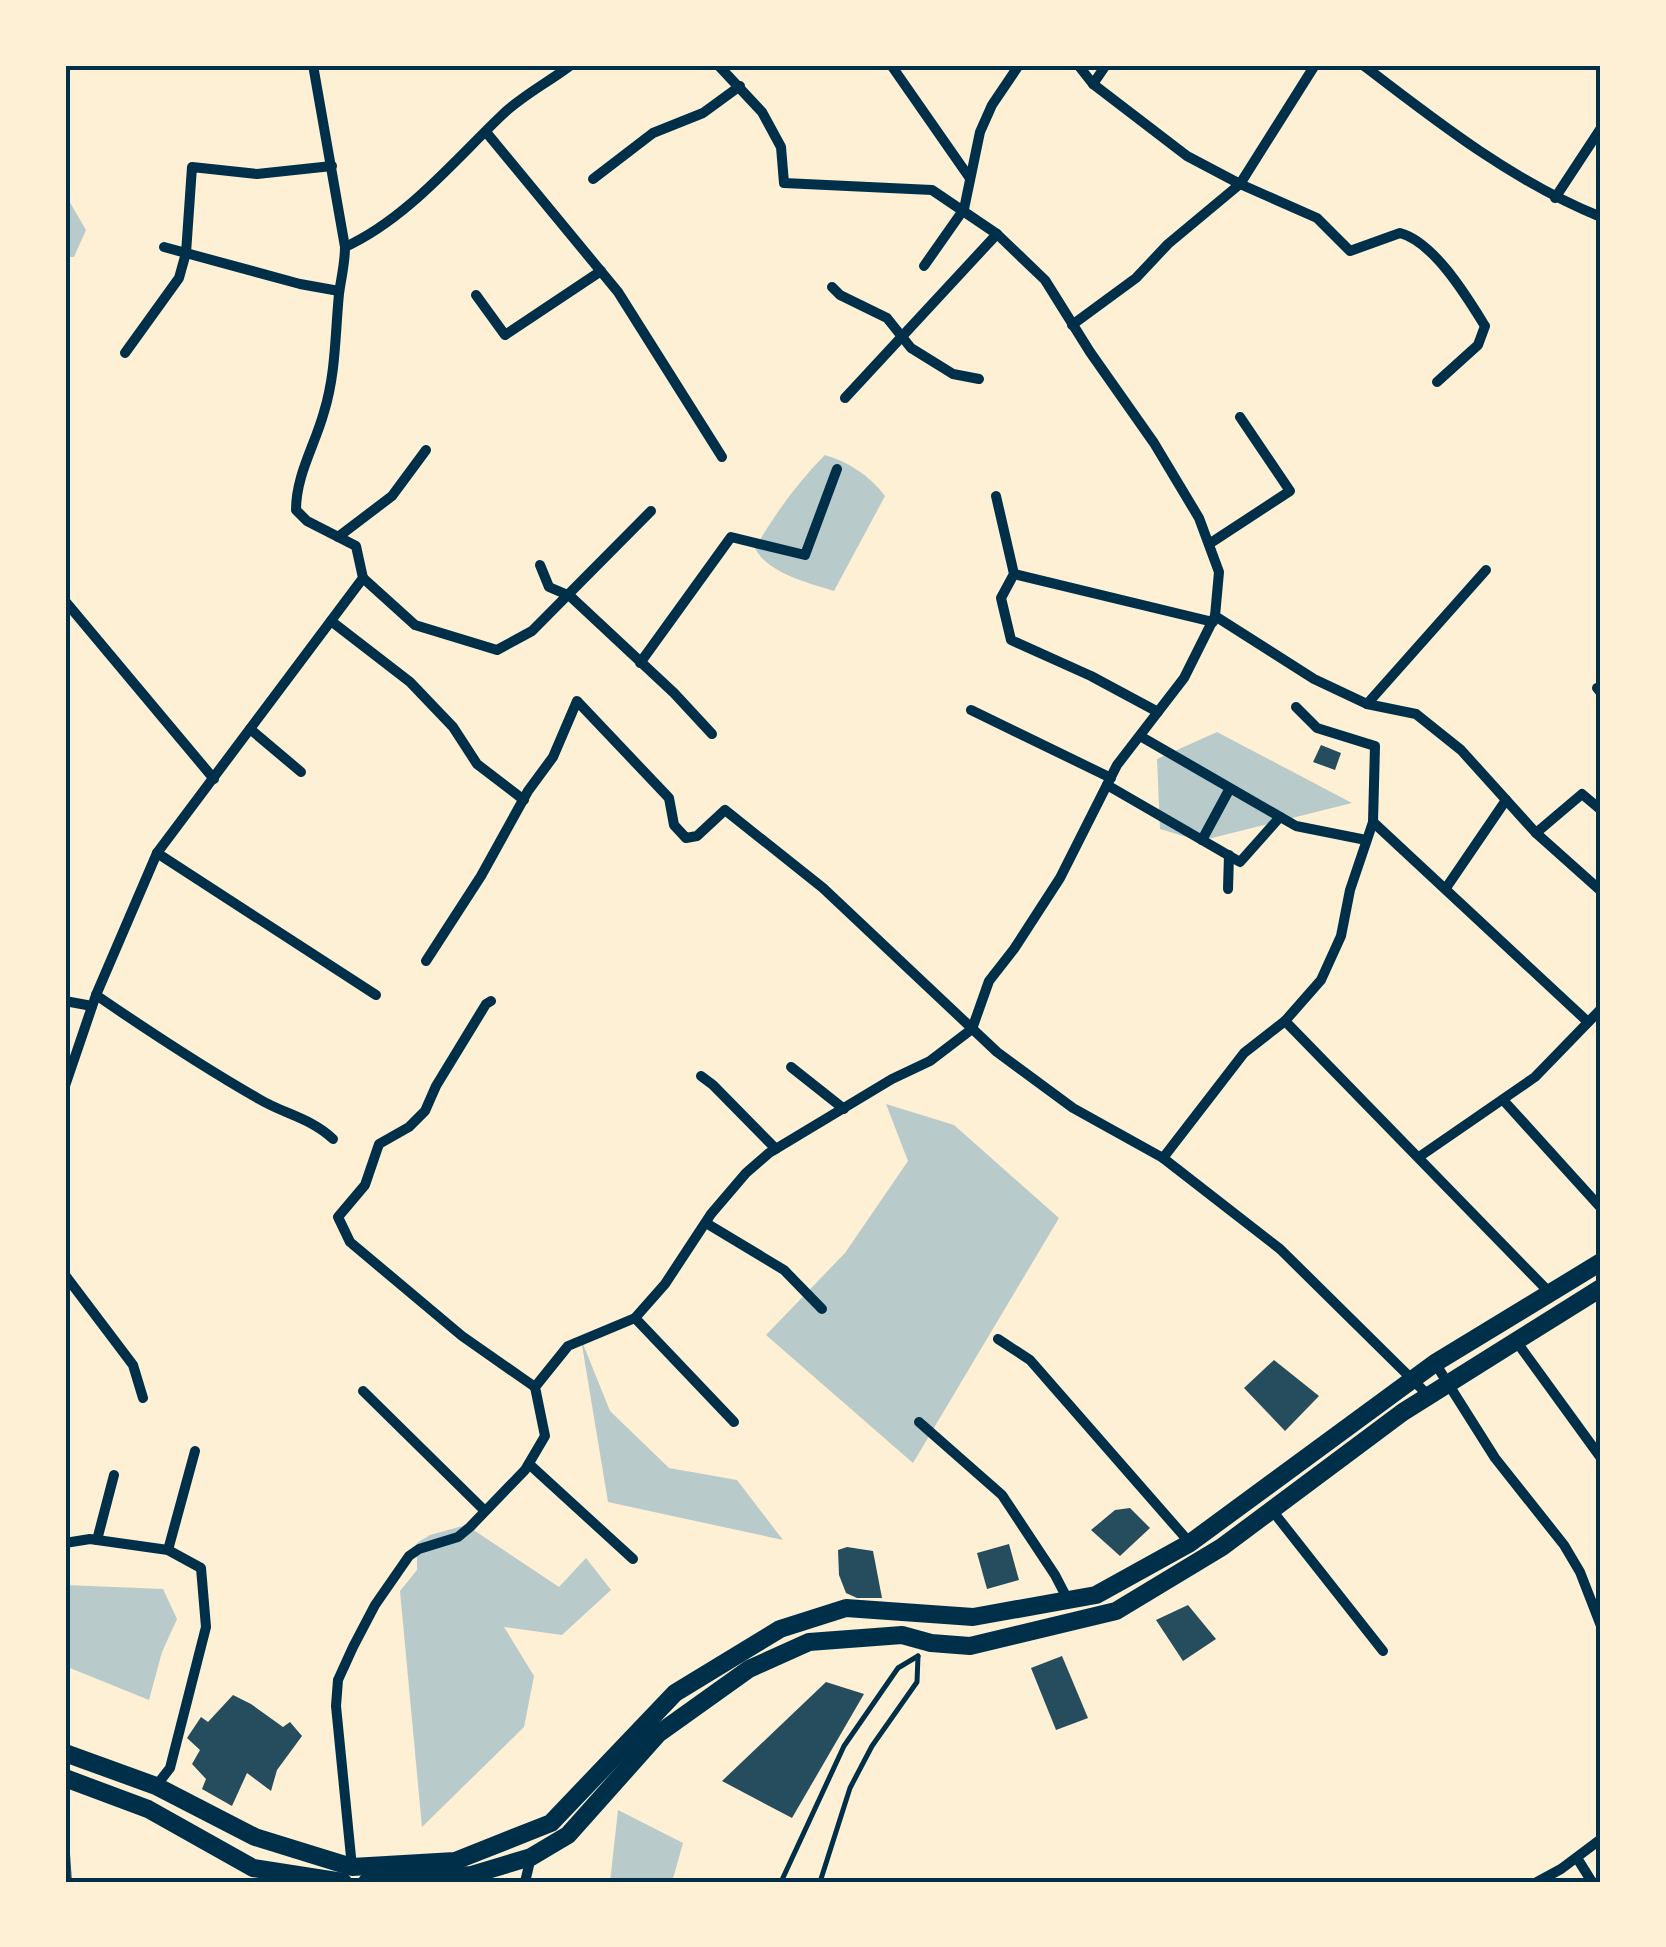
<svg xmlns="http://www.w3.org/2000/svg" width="1666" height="1947" font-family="Raleway,sans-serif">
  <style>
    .green { fill: #b9caca }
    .building { fill: #264d5e }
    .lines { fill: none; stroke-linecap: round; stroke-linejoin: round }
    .service { stroke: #003049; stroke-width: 5 }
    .minor { stroke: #003049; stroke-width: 10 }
    .primary { stroke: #003049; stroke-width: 18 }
    .neatline { fill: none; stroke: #003049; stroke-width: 4 }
  </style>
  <rect width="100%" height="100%" fill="#fdf0d5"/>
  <g class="green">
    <polygon points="65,194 86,230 74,257 65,257"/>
    <path d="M 825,455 C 849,462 870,476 885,496 L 834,591 C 809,583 767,573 755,548 C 775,514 797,483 825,455 Z"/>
    <polygon points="1217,732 1352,803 1200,841 1160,829 1157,759"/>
    <polygon points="886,1104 954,1125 1059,1218 913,1463 766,1335 845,1253 908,1161"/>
    <polygon points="581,1339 610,1411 669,1468 737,1480 783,1540 608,1502"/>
    <polygon points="466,1525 559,1587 586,1558 611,1590 562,1635 504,1627 534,1676 524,1727 422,1827 400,1591 417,1570 417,1543 430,1535"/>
    <polygon points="65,1585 163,1589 177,1619 162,1652 149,1700 65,1666"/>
    <polygon points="618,1810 683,1843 672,1882 610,1882"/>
  </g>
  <g class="building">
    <polygon points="1321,745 1341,753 1335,770 1313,762"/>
    <polygon points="1274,1360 1319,1396 1285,1431 1244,1388"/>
    <polygon points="1130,1508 1150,1528 1120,1556 1091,1530 1115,1510"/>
    <polygon points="1009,1544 1019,1580 987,1589 977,1553"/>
    <polygon points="847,1547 873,1551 882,1598 857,1598 846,1593 839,1575 838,1550"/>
    <polygon points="1188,1605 1216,1639 1183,1661 1156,1620"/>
    <polygon points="1062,1656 1088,1718 1056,1730 1031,1668"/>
    <polygon points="826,1682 864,1694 792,1818 722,1781"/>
    <polygon points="233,1695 251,1704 283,1727 290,1722 302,1736 277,1770 271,1791 247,1773 232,1806 202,1789 206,1779 192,1764 200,1750 187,1738 201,1717 208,1722"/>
    <polygon points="65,1839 69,1840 72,1882 65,1882"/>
  </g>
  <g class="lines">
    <g class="service">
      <polyline points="781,1882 844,1746 898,1668 918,1656"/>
      <polyline points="820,1882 850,1788 872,1746 917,1682 918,1656"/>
    </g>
    <g class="minor">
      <polyline points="891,65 969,177"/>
      <path d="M 1078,65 L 1093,84 L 1187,156 L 1240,184 L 1317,218 L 1350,251 L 1400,233 C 1434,242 1467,297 1485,326 L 1478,345 L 1437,382"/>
      <path d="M 1363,65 C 1437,122 1514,182 1601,217"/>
      <polyline points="1093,84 1106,65"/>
      <polyline points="486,132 618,292 722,457"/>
      <polyline points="593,179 653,133 703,113 740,86"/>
      <polyline points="1555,198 1601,128"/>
      <polyline points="164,247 300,284 339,291"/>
      <path d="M 345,247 C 406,219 453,162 501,116 C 521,96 549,82 571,65"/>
      <polyline points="924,266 964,209 980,132 992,105 1019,65"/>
      <polyline points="832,287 840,295 887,318 911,348 953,374 979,379"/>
      <polyline points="476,295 505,335 601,271"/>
      <polyline points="1072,325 1136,278 1168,244 1240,184 1315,65"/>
      <polyline points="125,353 179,278 186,253 192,167 257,174 332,166"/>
      <polyline points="845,398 997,234"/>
      <polyline points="996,496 1014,574 1001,598 1011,640 1091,676 1158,712"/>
      <polyline points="338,537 392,496 426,450"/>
      <polyline points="1209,544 1290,491 1240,417"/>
      <polyline points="540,565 549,587 570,596 674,693 712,734"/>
      <polyline points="1014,574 1213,622"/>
      <polyline points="363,578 415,625 497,650 532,631 651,511"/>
      <polyline points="65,601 214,779"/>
      <polyline points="1215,616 1314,679 1367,704 1416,714 1461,750 1536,833 1582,794 1601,810"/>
      <polyline points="331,621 410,682 453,727 477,764 524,800"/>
      <polyline points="640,663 731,537 805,555 837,469"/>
      <polyline points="1597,688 1601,693"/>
      <polyline points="1367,704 1486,570"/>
      <polyline points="971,710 1111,778"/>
      <polyline points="250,729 301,772"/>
      <polyline points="1140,736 1296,826 1366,840"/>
      <polyline points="1107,785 1240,862 1280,817"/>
      <polyline points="1373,822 1588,1022"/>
      <polyline points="1536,833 1601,891"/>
      <polyline points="1202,840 1229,790"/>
      <polyline points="157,853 376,995"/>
      <polyline points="1446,888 1506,800"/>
      <polyline points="1228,889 1229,855"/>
      <polyline points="426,961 481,876 528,791 553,757 577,701 669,798 674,825 686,838 697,836 725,810 823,888 997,1052 1073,1108 1163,1158 1280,1249 1429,1396"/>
      <path d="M 96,995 C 150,1032 203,1067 259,1099 C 284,1114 311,1118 333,1139"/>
      <polyline points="65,1001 92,1006"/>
      <polyline points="491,1001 486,1004 436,1086 425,1111 409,1127 379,1144 365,1185 338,1217 350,1242 462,1336 535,1387"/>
      <polyline points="1285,1021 1550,1293"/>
      <polyline points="791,1067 844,1109"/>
      <polyline points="701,1076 713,1085 776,1149"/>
      <path d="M 65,1086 L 96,995 L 157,853 L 363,578 L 356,546 L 307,521 L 296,510 C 296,475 315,445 324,412 C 336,373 335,334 339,294 C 341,278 345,264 345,247 L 313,65"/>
      <polyline points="1504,1101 1601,1208"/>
      <polyline points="1419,1157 1535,1077 1601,1009"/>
      <polyline points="1163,1158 1244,1053 1285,1021 1321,980 1341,936 1350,890 1373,822 1375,746 1317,728 1296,707"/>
      <polyline points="706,1223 784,1270 822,1309"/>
      <polyline points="65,1275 133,1365 143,1398"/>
      <polyline points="635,1318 734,1422"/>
      <polyline points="998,1339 1030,1360 1190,1543"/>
      <polyline points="1516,1341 1601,1458"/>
      <polyline points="1435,1363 1495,1458 1564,1545 1580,1572 1601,1626"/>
      <polyline points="363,1391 484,1510"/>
      <polyline points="919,1422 1002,1495 1055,1575 1068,1600"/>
      <polyline points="529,1464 633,1559"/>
      <polyline points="1271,1509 1383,1651"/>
      <polyline points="97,1540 114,1475"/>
      <polyline points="65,1543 90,1539 168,1550 201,1568 206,1627 170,1768 156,1786"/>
      <polyline points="168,1550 195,1451"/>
      <polyline points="1577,1858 1592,1882"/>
      <polyline points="352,1867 336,1706 338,1680 353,1647 375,1605 409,1556 419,1549 458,1537 470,1527 525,1470 545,1436 535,1387 568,1346 635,1318 665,1284 711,1214 746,1173 769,1153 892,1079 930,1061 972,1029 989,981 1014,949 1060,878 1117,765 1184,678 1215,616 1219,572 1199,518 1154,443 1090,352 1045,280 997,234 932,190 784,183 781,147 762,112 718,65"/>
      <polyline points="525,1882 531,1857"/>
      <polyline points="1537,1882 1561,1869 1601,1839"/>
    </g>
    <g class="primary">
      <polyline points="65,1753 156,1786 255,1837 352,1867 455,1861 551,1823 675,1693 780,1629 846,1608 973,1617 1096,1595 1190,1543 1435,1363 1601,1262"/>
      <polyline points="65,1778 148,1809 253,1868 343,1882"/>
      <polyline points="367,1882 471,1875 531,1857 568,1835 658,1734 749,1669 809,1642 902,1635 931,1643 970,1646 1116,1611 1222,1547 1403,1412 1601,1288"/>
    </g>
  </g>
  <rect width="1666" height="1947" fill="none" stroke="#fdf0d5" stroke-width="135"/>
  <rect x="68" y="68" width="1530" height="1812" class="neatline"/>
</svg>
